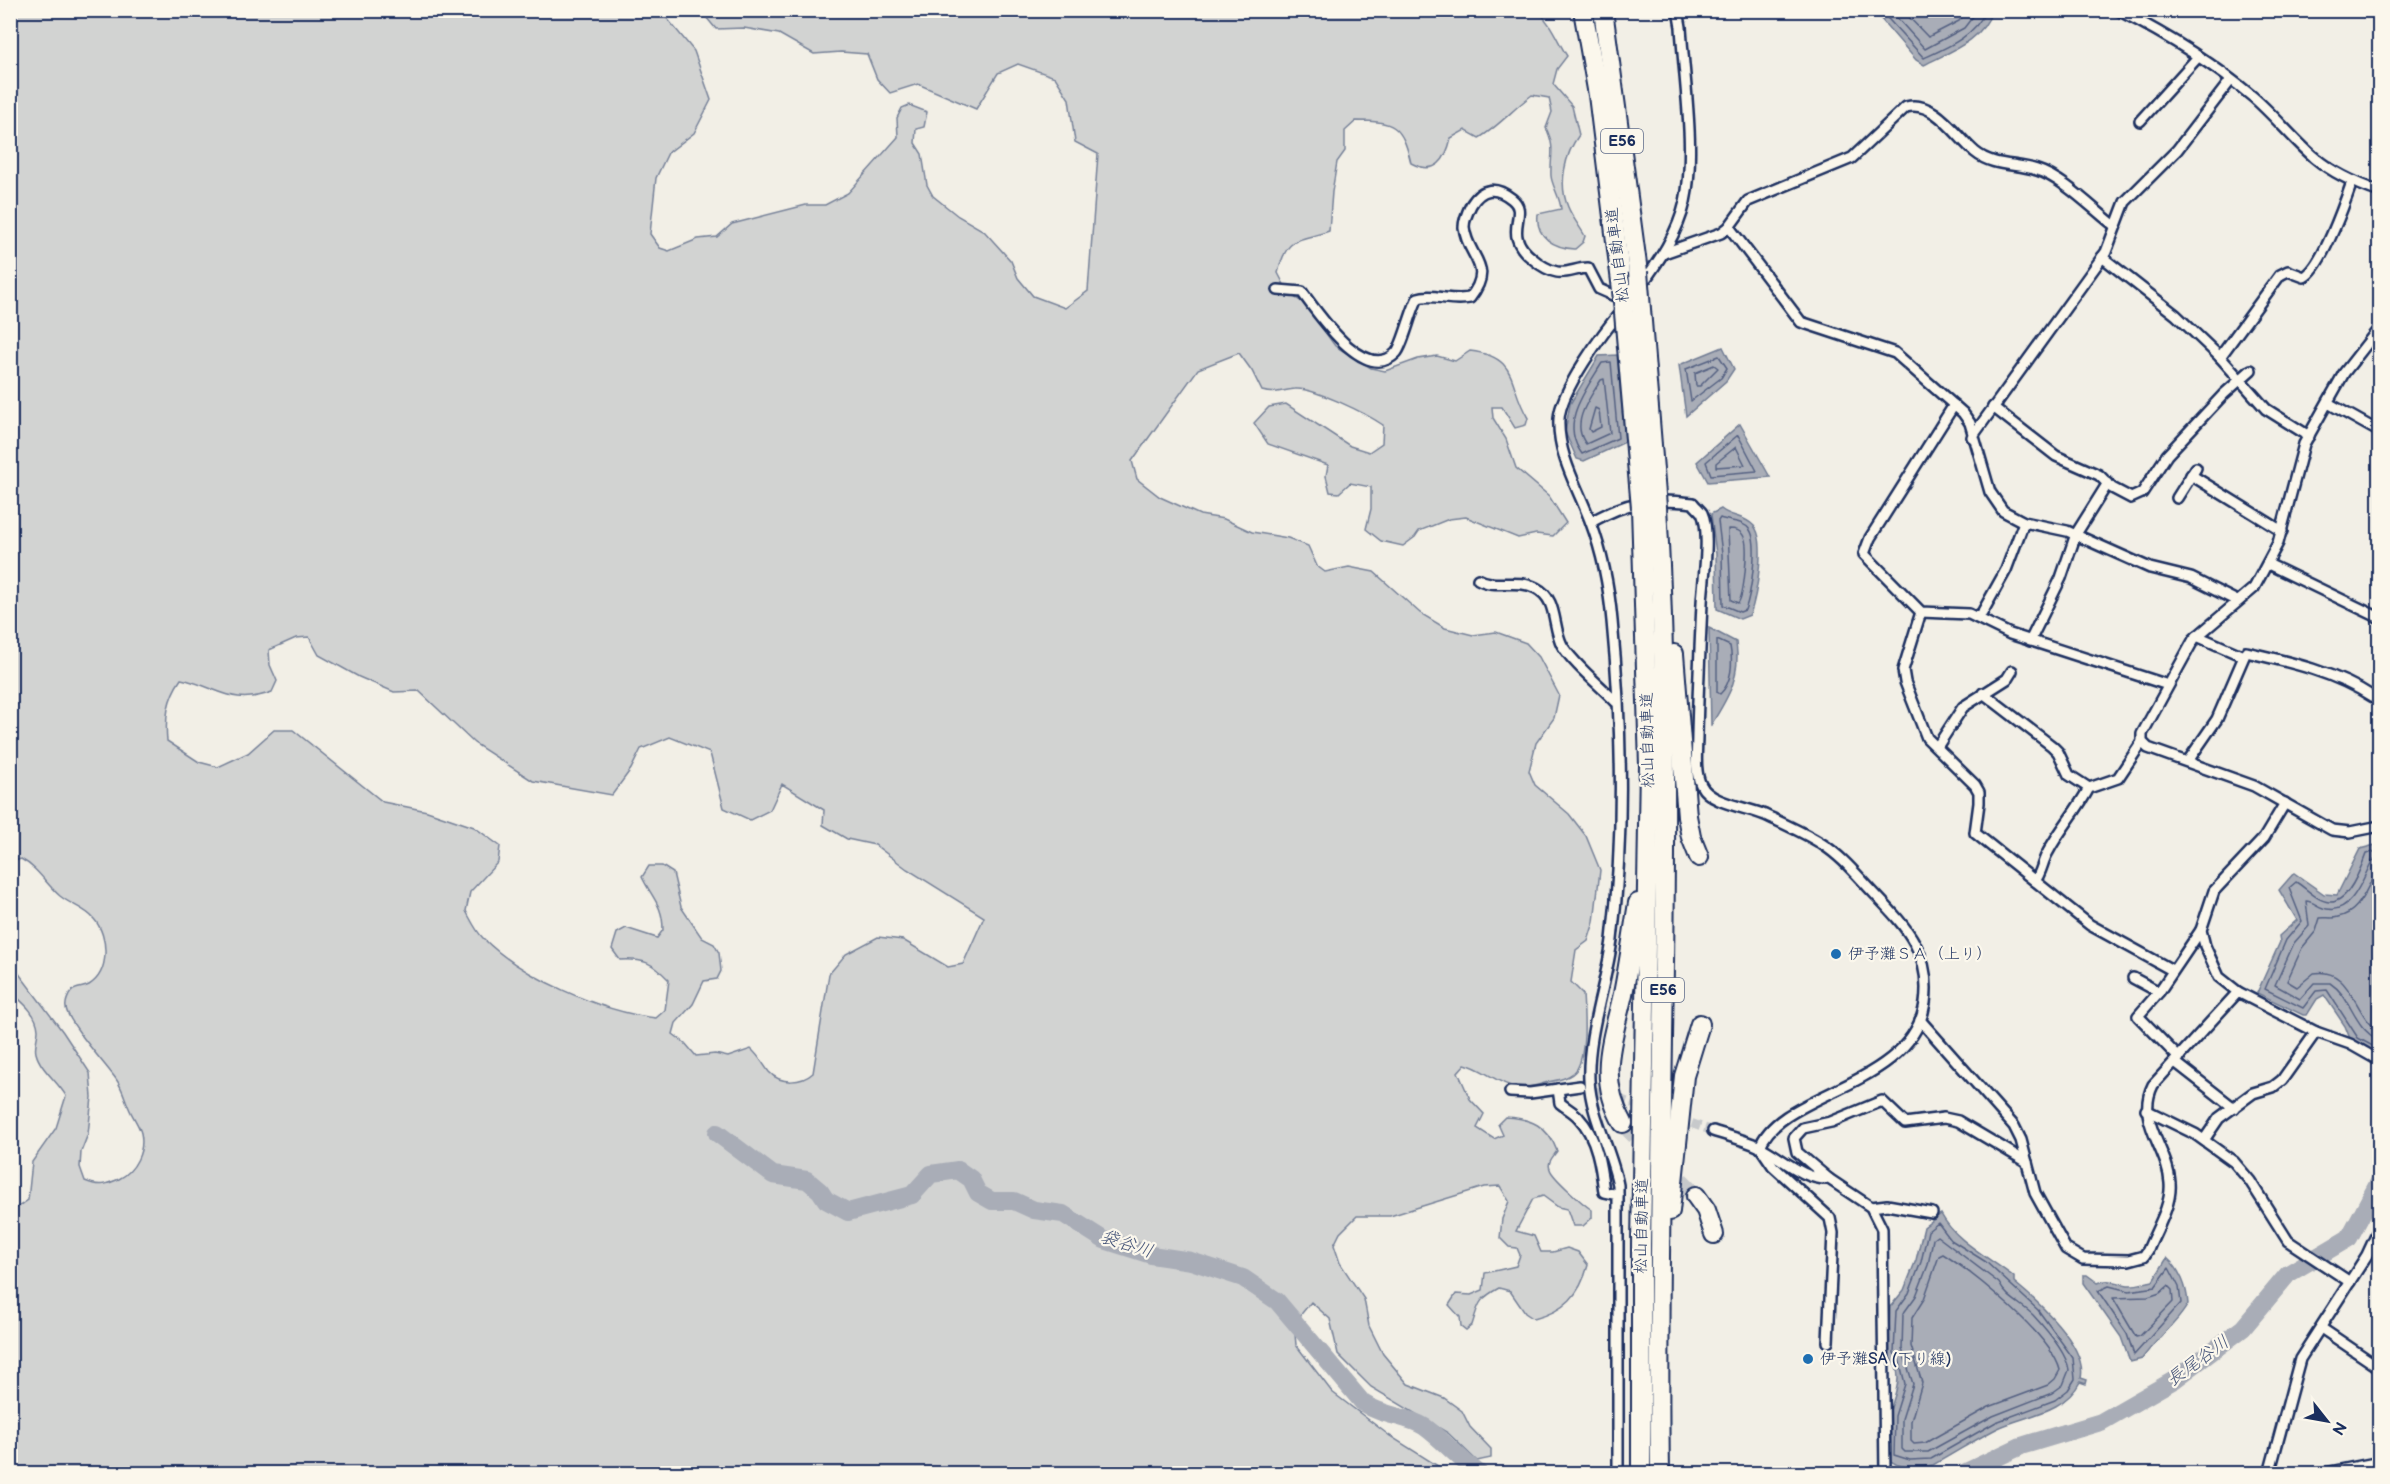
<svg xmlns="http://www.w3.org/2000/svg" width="2390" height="1484" font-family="'Balsamiq Sans','Klee One',sans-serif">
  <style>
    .green { fill: #d2d3d2; stroke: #768198; stroke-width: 1.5; fill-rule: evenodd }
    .water { fill: #a9adb7; stroke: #707b93; stroke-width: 1.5 }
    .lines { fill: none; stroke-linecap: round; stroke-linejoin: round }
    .shore { stroke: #546182; stroke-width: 1.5 }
    .river { stroke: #a9adb7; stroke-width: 18 }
    .minor-tunnel { stroke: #c7c9cb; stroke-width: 9; stroke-dasharray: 9 4.5; stroke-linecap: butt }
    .motorway-tunnel { stroke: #c7c9cb; stroke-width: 18; stroke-dasharray: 18 9; stroke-linecap: butt }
    .minor-casing { stroke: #1b2f5e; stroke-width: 14 }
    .motorway-casing { stroke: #1b2f5e; stroke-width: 22 }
    .minor { stroke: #fbf7ec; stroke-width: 9 }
    .motorway { stroke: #fbf7ec; stroke-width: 18 }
    .motorway-bridge-casing { stroke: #1b2f5e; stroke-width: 22; stroke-linecap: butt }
    .motorway-bridge { stroke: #fbf7ec; stroke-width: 18 }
    .poi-dot { fill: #1f6fb2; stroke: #fbf7ec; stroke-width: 2 }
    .labels { text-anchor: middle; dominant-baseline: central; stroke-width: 4.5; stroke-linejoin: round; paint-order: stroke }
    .shield { fill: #fbf7ec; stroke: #5e6b89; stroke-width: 1.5 }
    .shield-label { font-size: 15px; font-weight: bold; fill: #1b2f5e }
    .street-label { font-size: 16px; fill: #1b2f5e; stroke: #fbf7ec }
    .poi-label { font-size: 16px; fill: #1b2f5e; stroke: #fbf7ec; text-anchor: start }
    .water-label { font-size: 18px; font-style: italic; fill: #465579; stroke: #fbf7ec }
  </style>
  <rect width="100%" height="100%" fill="#f2efe6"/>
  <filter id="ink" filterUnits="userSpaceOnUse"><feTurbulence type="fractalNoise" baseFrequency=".0167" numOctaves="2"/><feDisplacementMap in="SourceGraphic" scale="12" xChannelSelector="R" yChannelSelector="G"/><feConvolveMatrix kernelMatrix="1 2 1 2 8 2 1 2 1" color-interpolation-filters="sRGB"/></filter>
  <g filter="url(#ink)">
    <path class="green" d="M 1501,10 L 1508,13 L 1537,10 C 1551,23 1557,40 1567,56 L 1557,69 L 1553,84 L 1572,106 L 1579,135 C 1565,154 1558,184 1568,207 C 1572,217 1580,227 1585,236 L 1583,242 L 1575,249 C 1555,248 1535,238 1538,214 L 1561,209 C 1560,197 1552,186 1551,176 C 1550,156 1556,148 1546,128 L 1552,112 L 1549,98 L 1532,95 C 1514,108 1498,127 1479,138 L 1465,130 L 1451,138 C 1446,160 1436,176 1411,163 C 1402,125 1394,121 1356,121 L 1345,131 L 1345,151 L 1337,162 L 1332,192 L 1329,231 C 1297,242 1287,235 1278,273 L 1289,294 L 1304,303 L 1335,346 L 1371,368 L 1385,371 L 1418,359 L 1437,356 L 1455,361 L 1470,351 C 1520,357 1507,384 1528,418 L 1526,425 L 1515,428 L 1502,407 L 1492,407 L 1493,418 L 1506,439 L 1516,468 L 1549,496 L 1566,523 L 1553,536 L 1536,534 L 1518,538 L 1466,517 L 1449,519 L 1419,531 L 1415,537 L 1403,546 L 1381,541 L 1366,529 L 1371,509 L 1371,487 L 1350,483 L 1339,493 L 1330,492 L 1326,476 L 1328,465 L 1268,444 L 1254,423 L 1269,407 L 1286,404 L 1350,446 L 1369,452 L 1382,443 L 1383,425 C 1367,414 1313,387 1295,389 C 1281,390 1276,395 1262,391 L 1252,371 L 1239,353 L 1198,369 L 1132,461 L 1137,479 L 1160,497 L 1200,515 L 1224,519 L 1252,532 L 1288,538 L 1308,546 L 1317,566 L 1325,572 L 1349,567 L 1374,572 L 1420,613 L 1445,628 L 1473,635 L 1496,632 L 1526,643 L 1539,657 L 1559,695 L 1554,718 L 1536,743 L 1529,771 L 1535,785 L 1569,814 L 1586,836 L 1600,870 L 1594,922 L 1588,941 L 1576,950 L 1571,982 L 1583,994 C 1584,1014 1587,1051 1577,1069 C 1571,1078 1558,1080 1548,1082 C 1539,1085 1525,1088 1516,1087 C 1497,1084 1483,1068 1465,1064 L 1458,1072 L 1470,1099 L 1484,1114 L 1477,1128 L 1494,1139 L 1503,1135 L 1498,1124 L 1505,1117 C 1531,1118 1548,1126 1557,1151 C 1553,1157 1547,1162 1550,1169 C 1552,1177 1583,1204 1592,1210 L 1592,1218 L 1583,1226 L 1573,1226 L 1567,1209 L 1558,1207 L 1543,1196 L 1533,1199 L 1516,1231 L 1534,1236 L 1541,1252 L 1553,1252 L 1567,1248 L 1578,1252 L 1588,1265 C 1580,1295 1565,1311 1534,1319 L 1525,1313 L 1510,1291 L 1499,1288 C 1477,1300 1479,1304 1472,1325 L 1466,1330 L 1461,1326 L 1460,1317 L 1449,1305 L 1456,1294 L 1471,1295 L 1483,1290 L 1485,1273 L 1516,1266 L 1520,1255 L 1517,1248 L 1509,1247 L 1500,1238 L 1502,1219 L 1509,1201 L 1500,1186 L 1484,1187 L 1390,1216 L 1357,1216 L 1340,1233 L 1334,1245 L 1340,1263 L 1364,1299 L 1369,1326 L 1383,1354 L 1408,1384 L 1444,1398 L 1462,1411 L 1470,1427 L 1491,1449 L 1491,1458 L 1477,1461 L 1448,1433 L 1371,1387 L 1338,1354 L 1330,1319 L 1311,1302 L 1294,1323 L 1296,1345 L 1332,1392 L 1390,1436 L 1449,1473 L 1032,1474 L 1006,1468 L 980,1474 L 11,1473 L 11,1212 L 28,1200 L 32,1162 L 56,1128 L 66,1096 C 58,1082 40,1069 36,1053 C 34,1046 38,1037 38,1030 C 37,1013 22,1002 11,992 L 11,963 L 63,1032 L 90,1073 L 92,1097 L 88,1134 L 81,1152 L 80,1167 L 85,1181 C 99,1187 105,1185 119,1179 C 135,1171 145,1151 141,1133 C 139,1125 132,1116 129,1108 C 125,1099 122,1087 116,1079 C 105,1064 69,1024 66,1008 C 65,1003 68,995 72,991 C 76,987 84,988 89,985 C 110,972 109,936 94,919 C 85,908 71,905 60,896 C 46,884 38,868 21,859 L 11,862 L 11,11 L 661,11 L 694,51 L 711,100 L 694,133 L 668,153 L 656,178 L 650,234 L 660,248 L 669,251 L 698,239 L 717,237 L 732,224 L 806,205 L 825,205 L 848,193 L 898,137 L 897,118 L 902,108 L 909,105 L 927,112 L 924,127 L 916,129 L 915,143 L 922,154 L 927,185 L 933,196 L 958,216 L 984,231 L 1011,261 L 1018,278 L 1033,296 L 1065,308 L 1088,291 L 1098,154 L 1075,142 L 1069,99 L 1055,77 L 1018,64 L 998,73 L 976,109 L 918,84 L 890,93 L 877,79 L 867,54 L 841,52 L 814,54 L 779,34 L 744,28 L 716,29 L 701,11 ZM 309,637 L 319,655 L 359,677 L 394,692 L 419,691 L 474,743 L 533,781 L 612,795 L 631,769 L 641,749 L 670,737 L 710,753 L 724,808 L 750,820 L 770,810 L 782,784 L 824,810 L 823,825 L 847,839 L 875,845 L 907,869 L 984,917 L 963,964 L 948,967 L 903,940 L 878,937 L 846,954 L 829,974 L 813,1073 C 802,1083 781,1085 769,1072 C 763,1064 759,1056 751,1049 L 728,1057 L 715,1054 L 696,1056 L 685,1043 L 673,1034 L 676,1023 L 693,1004 L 704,981 L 717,979 L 721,971 L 719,953 L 714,944 L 702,938 L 681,907 L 673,873 L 662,866 L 649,866 L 642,877 C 652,898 663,905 663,930 L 657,938 L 626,928 L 617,933 L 612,949 L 620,960 C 644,959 652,962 669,980 L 665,1010 L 656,1018 C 602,1012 521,977 483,938 C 476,931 471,920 466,911 L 470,892 L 498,862 L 500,846 L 474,827 L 427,811 L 383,802 L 293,730 L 274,730 L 248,753 L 218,767 L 199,762 L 167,741 C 165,717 167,699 181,679 C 219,687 231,707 272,692 L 277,681 L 270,665 L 269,650 L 296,638 Z"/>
    <g class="water">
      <path d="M 1874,11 L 1874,10 L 1992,11 C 1982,41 1951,51 1924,65 L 1916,60 Z"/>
      <polygon points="1723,347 1734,369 1726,381 1686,416 1679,365"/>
      <polygon points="1617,355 1625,442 1584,461 1577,459 1565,432 1570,404 1599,356"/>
      <polygon points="1740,424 1770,477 1708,482 1697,462"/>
      <path d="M 1721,509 C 1732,518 1744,515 1754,526 C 1767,541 1756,597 1750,615 L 1740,619 L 1717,609 L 1716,554 L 1711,514 Z"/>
      <path d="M 1709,628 L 1736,642 C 1741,677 1729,696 1711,725 Z"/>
      <polygon points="2379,844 2379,1057 2351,1041 2345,1026 2324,995 2317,999 2307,1015 2303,1015 2257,993 2280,942 2279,936 2297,920 2279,890 2294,873 2324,894 2337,895 2360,849"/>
      <path d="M 1941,1214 C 1956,1242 1989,1257 2014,1277 L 2014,1282 C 2036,1300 2088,1346 2081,1378 L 2087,1380 L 2086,1384 L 2080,1382 C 2064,1413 2026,1415 1998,1428 C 1976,1439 1955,1453 1933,1465 C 1920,1468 1897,1470 1888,1458 C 1888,1445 1886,1427 1889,1414 C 1894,1396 1907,1372 1888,1356 L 1890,1307 L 1904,1290 L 1916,1260 L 1924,1227 Z"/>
      <path d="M 2167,1258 C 2180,1269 2187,1287 2188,1304 C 2177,1325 2155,1339 2142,1359 L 2130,1362 L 2121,1337 L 2083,1283 L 2083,1275 L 2087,1275 L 2098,1283 C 2110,1278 2116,1283 2128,1285 C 2137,1286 2145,1282 2153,1281 Z"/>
    </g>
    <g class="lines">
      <g class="shore">
        <path d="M 1880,10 L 1924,58 C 1948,47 1975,36 1986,10"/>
        <polyline points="1890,10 1925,49 1964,28 1978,10"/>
        <polyline points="1902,10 1928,37 1959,21 1968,10"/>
        <polygon points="1719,356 1727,368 1721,378 1691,401 1686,369"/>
        <path d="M 1611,362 L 1618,438 L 1582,454 C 1559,423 1585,391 1602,363 Z"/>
        <polygon points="1714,365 1718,368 1700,386 1696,386 1695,373"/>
        <path d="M 1604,379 L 1610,433 L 1586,444 C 1570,423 1589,399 1601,380 Z"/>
        <polygon points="1595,408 1599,410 1601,427 1591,432 1589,429"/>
        <polygon points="1738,435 1757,471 1711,475 1706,462"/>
        <polygon points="1736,447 1745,465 1716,467 1716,463"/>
        <path d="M 1720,518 C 1730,522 1743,520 1750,530 C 1759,543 1751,594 1745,610 L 1740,612 L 1723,605 L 1722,554 L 1718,521 Z"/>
        <path d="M 1728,529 C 1735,529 1741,530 1744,537 C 1749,546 1744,596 1738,603 L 1731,600 Z"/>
        <path d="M 1717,640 L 1730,646 C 1733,662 1732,683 1720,694 L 1717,692 Z"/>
        <path d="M 2380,850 L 2366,854 C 2361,868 2348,904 2329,902 C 2317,901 2306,888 2296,882 L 2289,888 L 2302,921 L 2286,940 L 2265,989 L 2303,1008 L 2316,991 L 2327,990 L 2358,1038 L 2380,1050"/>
        <path d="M 2380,858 L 2372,861 C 2363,878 2352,914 2327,909 C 2319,908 2313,901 2306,901 L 2309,926 L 2294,943 L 2275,985 L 2300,999 L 2314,983 L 2330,983 C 2353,998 2351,1026 2380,1041"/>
        <path d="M 2380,867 C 2366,884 2363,912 2338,917 C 2332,919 2326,917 2320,918 L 2316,931 L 2302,948 L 2287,981 L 2297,987 L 2314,973 C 2353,967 2353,1017 2380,1031"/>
        <polygon points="1938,1223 1951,1240 1986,1262 2038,1310 2073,1358 2075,1379 2068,1390 2055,1400 1996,1422 1931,1459 1910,1460 1894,1455 1895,1416 1905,1384 1899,1359 1894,1353 1896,1311 1909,1293 1921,1262 1928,1231"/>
        <path d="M 1937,1236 L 1999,1283 C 2006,1298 2022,1304 2033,1315 C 2045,1328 2067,1353 2069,1370 L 2063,1385 L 2052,1393 L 1993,1416 L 1928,1452 L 1905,1452 L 1902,1449 L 1902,1419 L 1913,1384 L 1902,1349 L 1903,1314 L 1916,1296 L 1928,1265 L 1933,1239 Z"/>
        <path d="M 1943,1254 C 1973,1273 2051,1335 2060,1370 L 2055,1379 L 2048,1385 L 1989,1407 L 1925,1443 L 1914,1444 L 1911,1441 L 1911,1421 L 1922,1383 L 1911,1346 L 1912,1318 L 1924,1299 L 1939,1256 Z"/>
        <polygon points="2169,1268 2179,1287 2181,1303 2134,1355 2127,1334 2098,1291 2109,1286 2129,1291 2155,1287"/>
        <polygon points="2168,1286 2172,1290 2173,1302 2140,1336 2136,1337 2113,1298 2148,1297 2160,1293"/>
      </g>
      <g class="river">
        <path d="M 717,1133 L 773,1175 L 807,1180 L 820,1191 L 826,1200 L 848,1212 L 912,1195 L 931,1174 L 958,1170 L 971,1179 L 978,1193 L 992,1201 L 1014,1201 L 1034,1210 L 1063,1214 L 1104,1240 L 1151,1255 L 1191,1261 L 1243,1278 L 1277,1301 L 1363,1403 C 1384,1417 1406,1415 1425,1427 C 1444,1441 1460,1460 1480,1474"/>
        <polyline points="1962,1474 2021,1446 2101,1422 2174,1380 2243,1328 2288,1274 2349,1238 2380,1180"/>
      </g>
      <g class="minor-tunnel">
        <polyline points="1580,1086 1646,1108"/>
        <polyline points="1679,1119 1713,1131"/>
      </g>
      <polyline class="motorway-tunnel" points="1623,1123 1696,1196"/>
      <defs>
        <g id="minor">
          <path d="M 2118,10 C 2165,34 2213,63 2253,97 C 2275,116 2293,139 2315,158 C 2334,174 2357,184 2380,192"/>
          <polyline points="2140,121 2198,57"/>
          <polyline points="1729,227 1801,322 1895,353 1963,413 1970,423 1990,492 2003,511 2024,522 2067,531 2150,568 2191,578 2237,601"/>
          <path d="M 1664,253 L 1721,233 L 1729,227 L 1748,201 L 1852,158 L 1906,107 C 1934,99 1956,136 1975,152 C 1993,167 2016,163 2037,170 C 2063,178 2093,209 2115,226"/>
          <polyline points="2102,257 2176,315 2220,357 2266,409 2309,436"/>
          <path d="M 1640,287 C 1659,261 1678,233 1685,202 C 1696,152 1684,79 1681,27 L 1678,10"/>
          <path d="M 1278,290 L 1302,292 C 1317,312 1365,385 1396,353 C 1403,346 1411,310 1418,298 C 1432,293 1451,302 1470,298 C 1496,265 1467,258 1464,227 C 1464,220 1468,211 1471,205 C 1482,187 1496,186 1512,199 C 1531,214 1499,233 1533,259 C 1540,265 1547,270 1557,272 C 1567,274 1577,268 1588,268 L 1599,289 L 1624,300"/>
          <polyline points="2380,327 2344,373 2304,444 2278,543 2254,588 2194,639 2142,734 2142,742 2148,748 2254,786 2332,830 2350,832 2380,826"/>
          <path d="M 2220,357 L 2280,275 L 2288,271 L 2304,277 C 2322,268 2345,202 2352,182"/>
          <polyline points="2328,403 2380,432"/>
          <polyline points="1954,405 1870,538 1864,554 1921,612 1969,614 2010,634 2168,685"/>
          <polyline points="1993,407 2056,456 2099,475 2112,488 2131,498 2142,493 2167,455 2224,394 2251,370"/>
          <polyline points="1972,437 2106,252 2125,202 2177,150 2231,80"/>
          <polyline points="2191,475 2282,531"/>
          <polyline points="2177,498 2196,468"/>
          <path d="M 1591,522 C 1628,501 1650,498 1693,503 C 1695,506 1700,510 1702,513 C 1711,532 1703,582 1702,603 C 1700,647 1698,691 1697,735 C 1697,750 1694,771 1701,785 C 1710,804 1747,807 1765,815 C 1784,824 1805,833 1822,844 C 1841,856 1855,873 1871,890 C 1904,925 1932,951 1925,1003 C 1912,1088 1780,1091 1760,1147 L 1773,1166 L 1830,1218 L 1833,1233 L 1828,1342"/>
          <polyline points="2268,564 2380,618"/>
          <path d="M 1478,579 C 1495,589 1517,578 1536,588 C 1558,599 1552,626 1562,645 C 1573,664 1601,686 1616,702"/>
          <polyline points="1921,612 1903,670 1905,682 1927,738 1975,785 1979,792 1979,803 1975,833 2090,925 2172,970"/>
          <polyline points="1977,616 1982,613 2006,570 2024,522"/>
          <polyline points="2197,636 2243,656"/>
          <polyline points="2030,641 2061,578 2076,534 2108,483"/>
          <polyline points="1983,693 2052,746 2058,752 2069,775 2089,788"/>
          <polyline points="1937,747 1963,707 2007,679 2012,671"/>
          <path d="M 2188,761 L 2217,719 L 2246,652 C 2290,662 2335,672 2373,697"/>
          <path d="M 2035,881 C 2042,872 2042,862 2048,852 C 2060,829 2077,811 2089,788 L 2118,778 L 2142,742"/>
          <polyline points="2133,978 2159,992"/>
          <polyline points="2238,992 2219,977 2205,946 2201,930 2214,891 2264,838 2285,803"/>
          <path d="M 1920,1020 L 2014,1126 L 2021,1140 L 2035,1193 L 2066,1249 L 2083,1259 L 2129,1260 L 2144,1256 L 2148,1250 C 2156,1230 2172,1205 2170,1183 C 2168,1148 2135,1121 2153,1085 L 2238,992 L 2316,1032 L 2350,1044 L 2380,1061"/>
          <polyline points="2179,1058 2138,1016 2159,992 2201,930"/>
          <polyline points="2175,1062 2234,1108"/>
          <path d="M 1558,1089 L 1560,1103 C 1566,1108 1574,1112 1579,1118 C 1597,1137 1601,1167 1604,1192 L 1618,1195"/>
          <polyline points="1510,1092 1530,1093 1580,1086"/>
          <polyline points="2146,1110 2195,1134 2234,1162 2250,1181 2288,1241 2350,1282"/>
          <path d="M 1713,1131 C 1728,1136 1744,1140 1758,1146 C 1780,1156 1802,1180 1829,1179 L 1797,1152 L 1794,1138 L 1803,1128 L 1831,1122 L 1882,1101 L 1905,1123 L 1944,1118 L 1958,1121 L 2027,1162"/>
          <polyline points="2204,1140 2219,1118 2253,1093 2273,1087 2282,1080 2316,1032"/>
          <polyline points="1829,1179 1871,1207 1882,1229 1885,1474"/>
          <polyline points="1871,1207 1887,1205 1932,1213"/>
          <polyline points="2321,1328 2380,1368"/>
          <path d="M 1618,1474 L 1618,1185 C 1611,1149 1591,1117 1589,1080 C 1587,1034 1606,986 1612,940 C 1624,837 1622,724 1612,621 C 1609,587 1603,555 1591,523 C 1579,490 1557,455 1559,419 C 1560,391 1604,331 1623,309"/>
          <polyline points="2269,1474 2300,1359 2367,1255 2380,1227"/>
          <polyline points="2320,1474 2380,1462"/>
        </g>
        <g id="motorway">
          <polyline points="1583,10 1598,95 1622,290"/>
          <polyline points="1603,10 1638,272"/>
          <path d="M 1657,507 C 1676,829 1655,1151 1660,1474"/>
          <polyline points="1641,508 1649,766 1641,1244 1641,1474"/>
          <polyline points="1674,654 1687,816 1691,837 1699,857"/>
          <path d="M 1623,1123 C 1597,1077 1612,1042 1623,994 C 1629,964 1633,933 1638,903"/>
          <polyline points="1696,1196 1706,1210 1714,1234"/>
          <polyline points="1670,1211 1684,1076 1700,1024"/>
        </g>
      </defs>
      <use href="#minor" class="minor-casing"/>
      <use href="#motorway" class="motorway-casing"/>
      <use href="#minor" class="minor"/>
      <use href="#motorway" class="motorway"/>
      <defs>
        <g id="motorway-bridge">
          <polyline points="1638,272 1657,507"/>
          <polyline points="1622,290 1641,508"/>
        </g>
      </defs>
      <use href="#motorway-bridge" class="motorway-bridge-casing"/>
      <use href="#motorway-bridge" class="motorway-bridge"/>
    </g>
  </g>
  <g class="poi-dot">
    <circle cx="1836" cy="954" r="6"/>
    <circle cx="1808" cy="1359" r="6"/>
  </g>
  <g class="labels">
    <g class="shield">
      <rect x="1601" y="129" width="42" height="24" rx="4.5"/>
      <rect x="1642" y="978" width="42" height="24" rx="4.5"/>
    </g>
    <g class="shield-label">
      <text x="1622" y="141">E56</text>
      <text x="1663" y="990">E56</text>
    </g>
    <g class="street-label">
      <text transform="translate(1618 255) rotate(-97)">松山自動車道</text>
      <text transform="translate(1648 740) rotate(-91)">松山自動車道</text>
      <text transform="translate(1642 1226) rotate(-89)">松山自動車道</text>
    </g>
    <g class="poi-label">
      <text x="1848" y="954">伊予灘ＳＡ（上り）</text>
      <text x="1820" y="1359">伊予灘SA (下り線)</text>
    </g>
    <g class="water-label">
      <text transform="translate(1127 1244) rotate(18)">袋谷川</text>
      <text transform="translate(2198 1361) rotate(-36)">長尾谷川</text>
    </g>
  </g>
  <rect width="2390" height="1484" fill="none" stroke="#fbf7ec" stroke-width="36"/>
  <rect x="18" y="18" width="2354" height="1448" fill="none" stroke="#1b2f5e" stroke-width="2" filter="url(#ink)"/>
  <g transform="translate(2327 1421) rotate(121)" stroke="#fbf7ec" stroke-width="4.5" paint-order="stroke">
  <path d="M0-4.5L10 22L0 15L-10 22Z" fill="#1b2f5e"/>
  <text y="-9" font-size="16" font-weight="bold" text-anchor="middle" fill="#1b2f5e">N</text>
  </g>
</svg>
